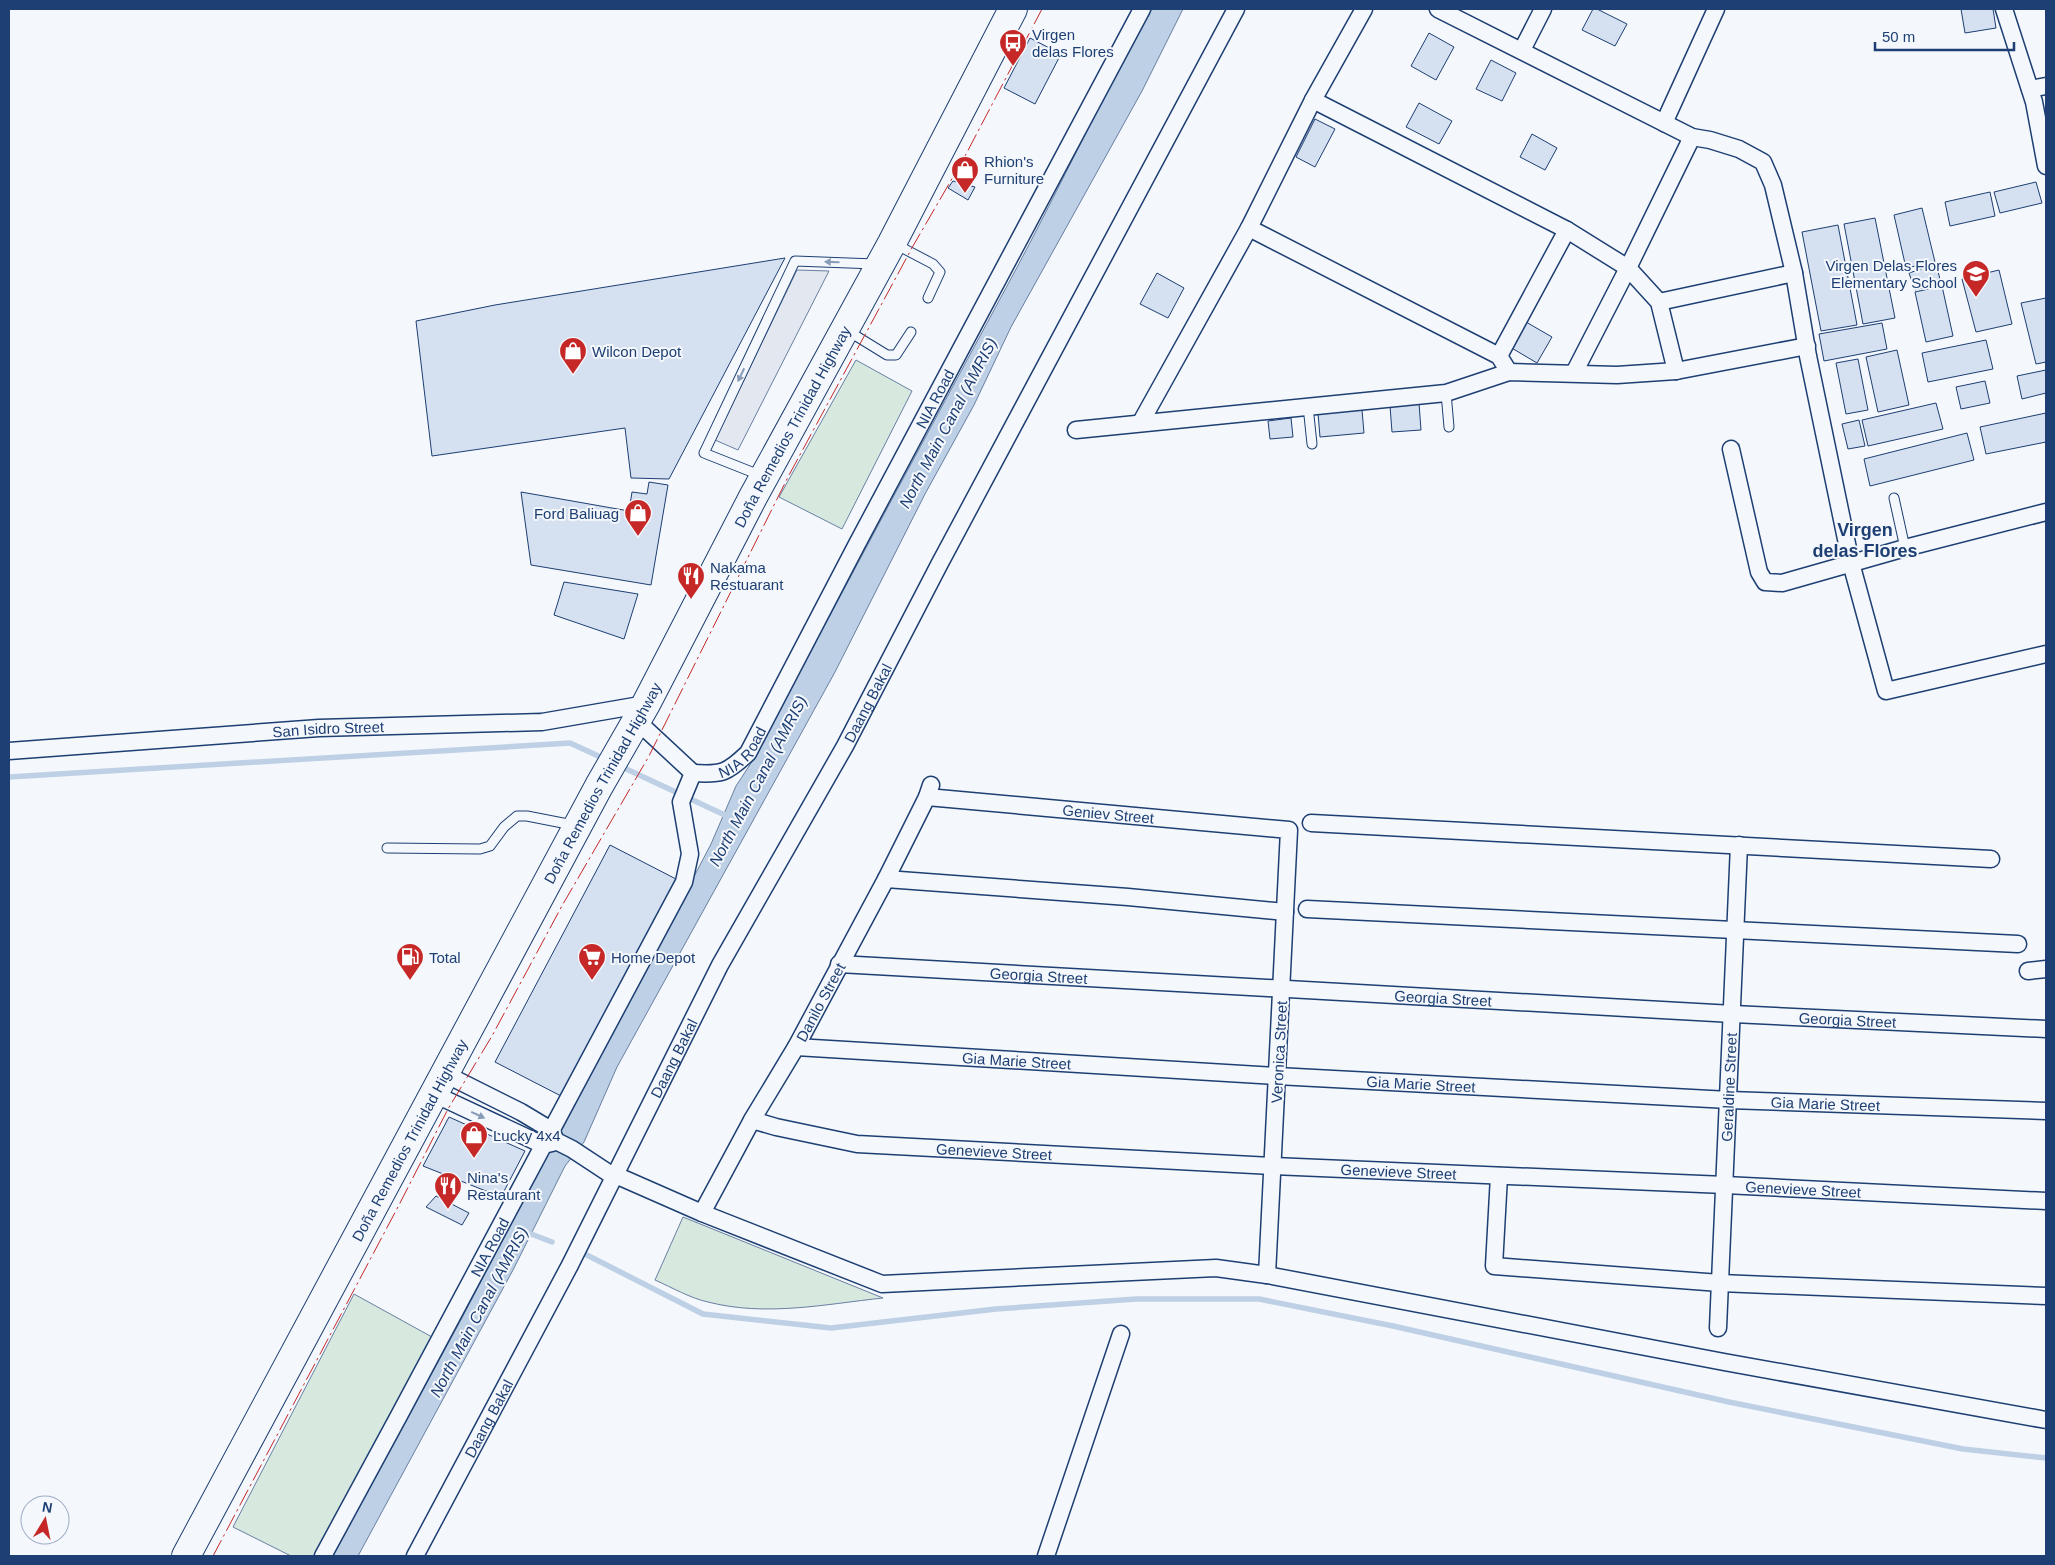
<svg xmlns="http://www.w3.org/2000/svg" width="2055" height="1565" font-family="Arial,sans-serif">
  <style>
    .green { fill: #d7e8df; stroke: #687fa3 }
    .parking { fill: #e3e8f0; stroke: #687fa3 }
    .water { fill: #bed0e5; stroke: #687fa3 }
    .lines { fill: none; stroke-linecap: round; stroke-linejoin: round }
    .stream { stroke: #bed0e5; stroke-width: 5.5 }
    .building { fill: #d5e0f0; stroke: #1d3f73 }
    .service-casing { stroke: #1d3f73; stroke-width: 11 }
    .minor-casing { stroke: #1d3f73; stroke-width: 19 }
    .trunk-casing { stroke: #1d3f73; stroke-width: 30 }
    .service { stroke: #f4f7fb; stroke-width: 9 }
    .minor { stroke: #f4f7fb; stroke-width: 16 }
    .trunk { stroke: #f4f7fb; stroke-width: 28 }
    .power { stroke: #c62828; stroke-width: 1; stroke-dasharray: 18 4 2.5 4; stroke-linecap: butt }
    .oneway { fill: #889bb7 }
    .labels { text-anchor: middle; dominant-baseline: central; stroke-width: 4; stroke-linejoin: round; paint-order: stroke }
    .poi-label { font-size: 15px; fill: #1d3f73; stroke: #f4f7fb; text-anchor: start }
    .street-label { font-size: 15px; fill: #1d3f73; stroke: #f4f7fb }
    .water-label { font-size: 16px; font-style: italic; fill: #1d3f73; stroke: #f4f7fb }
    .quarter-label { font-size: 18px; font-weight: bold; fill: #1d3f73; stroke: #f4f7fb }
  </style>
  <rect width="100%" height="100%" fill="#f4f7fb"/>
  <g class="green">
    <polygon points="856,360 912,391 842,529 779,497"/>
    <path d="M 683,1217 L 883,1298 C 826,1304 766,1317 708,1302 C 690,1298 673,1288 655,1280 Z"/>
    <polygon points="354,1294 432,1337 315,1556 291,1556 233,1527"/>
  </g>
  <polygon class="parking" points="797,270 829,271 738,450 715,440"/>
  <path class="water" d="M 1152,9 L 1183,9 L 1142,91 L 1011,327 L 974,405 L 925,494 L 835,672 L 617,1067 L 584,1142 L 565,1166 L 513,1270 L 358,1556 L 333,1556 L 463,1316 L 528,1191 L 546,1154 L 556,1141 L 711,844 L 736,786 L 755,757 C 840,595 927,434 1014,273 C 1061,185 1103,95 1152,9 Z"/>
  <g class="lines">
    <g class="stream">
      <polyline points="620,766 729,817"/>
      <polyline points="9,777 570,743 607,760"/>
      <polyline points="526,1232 552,1242"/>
      <polyline points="579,1251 703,1314 831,1328 996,1309 1136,1299 1259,1299 1393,1326 1729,1402 1963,1449 2046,1458"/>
    </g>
  </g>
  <g class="building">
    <polygon points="1593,9 1597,9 1627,24 1615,46 1582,30"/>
    <polygon points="1961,9 1993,9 1996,28 1965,33"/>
    <polygon points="1429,33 1454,47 1436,80 1411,66"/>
    <polygon points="1030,38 1061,54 1035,104 1004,88"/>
    <polygon points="1491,60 1516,73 1502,101 1476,89"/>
    <polygon points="1419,103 1452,121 1439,144 1406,127"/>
    <polygon points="1315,119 1335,129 1315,167 1296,157"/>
    <polygon points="1532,134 1557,148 1545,170 1520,157"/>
    <polygon points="953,181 975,187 968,200 948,188"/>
    <polygon points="2036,182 2042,203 2000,213 1994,192"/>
    <polygon points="1990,192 1995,216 1950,226 1945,202"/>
    <polygon points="1922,208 1935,262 1906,268 1894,215"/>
    <polygon points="1875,218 1895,318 1863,324 1844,224"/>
    <polygon points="1838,225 1857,325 1821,331 1802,232"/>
    <polygon points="785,258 669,479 631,478 625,428 432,456 416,321 495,305"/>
    <polygon points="1936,264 1941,283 1915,290 1909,273"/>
    <polygon points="1999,270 2012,324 1976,332 1962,279"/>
    <polygon points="1157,273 1184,288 1168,318 1140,304"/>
    <polygon points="1942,286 1953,336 1926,342 1915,292"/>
    <polygon points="2046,298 2046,362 2036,364 2021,303"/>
    <polygon points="1526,322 1552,337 1537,363 1510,347"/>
    <polygon points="1882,323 1887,349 1824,361 1819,334"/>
    <polygon points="1986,340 1993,369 1928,382 1922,353"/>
    <polygon points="1897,350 1909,405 1878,412 1866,357"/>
    <polygon points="1858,359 1868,410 1846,414 1836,363"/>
    <polygon points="2046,370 2046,393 2022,399 2017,376"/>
    <polygon points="1985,381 1990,403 1961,409 1956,387"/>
    <polygon points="1419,403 1421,430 1392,432 1390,406"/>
    <polygon points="1936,403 1943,429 1868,446 1862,420"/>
    <polygon points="1362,410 1364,433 1320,437 1318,413"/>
    <polygon points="2046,413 2046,442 1986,454 1980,427"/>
    <polygon points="1291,418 1293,437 1270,439 1268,421"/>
    <polygon points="1859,420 1865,446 1848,449 1842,424"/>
    <polygon points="1967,433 1974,460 1870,486 1864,459"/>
    <polygon points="649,482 668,485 651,585 531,565 521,492 629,511 632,492 647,494"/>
    <polygon points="564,582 638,594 624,639 554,615"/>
    <polygon points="610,845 676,879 561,1096 495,1062"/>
    <polygon points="449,1117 525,1151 501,1197 423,1166"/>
    <polygon points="436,1196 469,1213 462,1225 426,1207"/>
  </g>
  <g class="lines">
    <defs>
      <g id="service">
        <polyline points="895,244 933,264 940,272 928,298"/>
        <polyline points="848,331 887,355 896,355 911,332"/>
        <polyline points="1446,393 1449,427"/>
        <polyline points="1308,406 1312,444"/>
        <polyline points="762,476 704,453 795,261 875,264"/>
        <polyline points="1894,498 1905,548"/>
        <polyline points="387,848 480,849 490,846 504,827 517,816 527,816 573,825"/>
      </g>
      <g id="minor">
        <polyline points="1438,9 1692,137 1710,140 1739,149 1763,162 1773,185 1794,273 1808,356 1851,563 1886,691 2046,654"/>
        <polyline points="2004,9 2034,102 2046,166"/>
        <polyline points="1522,50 1543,9"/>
        <polyline points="2030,89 2046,86"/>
        <polyline points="1313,100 1567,230 1628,268 1659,302 1676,371"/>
        <polyline points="1664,123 1716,9"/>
        <polyline points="1249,228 1499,356 1509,372"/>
        <polyline points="1659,302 1794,273"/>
        <polyline points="1499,356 1567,230"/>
        <polyline points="1574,373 1628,268 1692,137"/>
        <polyline points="1141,422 1249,228 1313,100 1364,9"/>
        <polyline points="1076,430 1446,393 1509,372 1617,375 1676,371 1807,346"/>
        <polyline points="1731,449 1759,572 1765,582 1782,583 1905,548 2046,512"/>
        <polyline points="636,720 693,773"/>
        <path id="s1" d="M 9,751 L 319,728 L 542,722 L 646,704"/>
        <path id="s2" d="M 693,773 C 722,775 727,773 748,753 L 857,544 L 1142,9"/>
        <path id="s3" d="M 927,797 L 1289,830 L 1267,1275"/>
        <polyline points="1311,823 1991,859"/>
        <polyline points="886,879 1128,897 1285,912"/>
        <polyline points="1307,909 2018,944"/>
        <path id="s4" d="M 839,964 L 1733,1014 L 2046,1029"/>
        <polyline points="2028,971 2046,969"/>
        <path id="s5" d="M 796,1047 L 1277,1076 L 1729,1100 L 2046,1111"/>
        <polyline points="445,1074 521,1112 551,1130 556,1141 572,1149 613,1176 620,1177 702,1213 882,1284 1216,1268 1267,1275 1724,1362 2046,1420"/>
        <polyline points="434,1094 543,1145 552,1143"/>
        <path id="s6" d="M 752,1120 L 776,1127 L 857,1144 L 1273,1166 L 1725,1185 L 2046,1201"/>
        <polyline points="1499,1176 1494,1266 1720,1283 2046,1296"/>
        <path id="s7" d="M 702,1213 L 752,1120 L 796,1047 L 886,879 L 927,797 L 931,785"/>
        <path id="s8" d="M 1718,1328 L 1739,845"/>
        <path id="s9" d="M 323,1556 C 445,1332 564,1106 684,882 L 690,854 L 681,802 L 693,773"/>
        <path id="s10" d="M 415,1556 L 570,1265 L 720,965 L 845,746 L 940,563 L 1236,9"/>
        <polyline points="1046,1556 1121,1334"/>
      </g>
      <g id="trunk">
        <path id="s11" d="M 186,1556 L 599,786 L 646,704 L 753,497 L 892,243 L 1013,9"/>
      </g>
    </defs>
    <use href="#service" class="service-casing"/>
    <use href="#minor" class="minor-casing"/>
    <use href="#trunk" class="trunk-casing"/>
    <use href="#service" class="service"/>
    <use href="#minor" class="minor"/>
    <use href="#trunk" class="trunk"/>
    <polyline class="power" points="213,1556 399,1205 448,1109 492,1036 563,904 649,756 788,477 913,246 964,158 1042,9"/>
  </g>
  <defs><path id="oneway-solid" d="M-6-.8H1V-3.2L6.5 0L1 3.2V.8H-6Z" transform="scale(1.25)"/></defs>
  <g class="oneway">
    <use href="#oneway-solid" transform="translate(832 262) rotate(-178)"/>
    <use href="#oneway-solid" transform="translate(741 375) rotate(115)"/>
    <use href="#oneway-solid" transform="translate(478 1115) rotate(25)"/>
  </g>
  <defs>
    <symbol id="bus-pin" viewBox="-11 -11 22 30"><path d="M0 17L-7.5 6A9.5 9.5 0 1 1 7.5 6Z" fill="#c62828" stroke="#f4f7fb"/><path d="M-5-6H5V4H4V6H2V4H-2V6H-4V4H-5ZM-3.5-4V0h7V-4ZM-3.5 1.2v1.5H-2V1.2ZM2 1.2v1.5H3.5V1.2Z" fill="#fff"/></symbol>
    <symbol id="shop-pin" viewBox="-11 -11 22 30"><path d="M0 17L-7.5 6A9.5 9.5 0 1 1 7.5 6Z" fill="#c62828" stroke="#f4f7fb"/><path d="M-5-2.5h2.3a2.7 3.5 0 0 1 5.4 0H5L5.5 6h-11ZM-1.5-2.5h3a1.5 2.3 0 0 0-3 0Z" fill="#fff"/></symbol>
    <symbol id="school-pin" viewBox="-11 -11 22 30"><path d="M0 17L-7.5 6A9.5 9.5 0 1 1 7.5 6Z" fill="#c62828" stroke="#f4f7fb"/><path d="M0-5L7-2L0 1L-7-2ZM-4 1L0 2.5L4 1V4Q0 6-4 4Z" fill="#fff"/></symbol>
    <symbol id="restaurant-pin" viewBox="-11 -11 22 30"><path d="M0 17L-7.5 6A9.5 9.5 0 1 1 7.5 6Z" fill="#c62828" stroke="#f4f7fb"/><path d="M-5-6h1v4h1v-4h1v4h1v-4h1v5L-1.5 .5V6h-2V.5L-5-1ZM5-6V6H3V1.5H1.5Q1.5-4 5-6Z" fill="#fff"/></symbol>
    <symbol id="fuel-pin" viewBox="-11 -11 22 30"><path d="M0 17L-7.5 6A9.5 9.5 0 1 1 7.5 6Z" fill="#c62828" stroke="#f4f7fb"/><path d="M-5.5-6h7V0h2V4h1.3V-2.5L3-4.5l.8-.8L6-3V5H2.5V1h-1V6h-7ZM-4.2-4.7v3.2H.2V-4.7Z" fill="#fff"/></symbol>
    <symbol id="supermarket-pin" viewBox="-11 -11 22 30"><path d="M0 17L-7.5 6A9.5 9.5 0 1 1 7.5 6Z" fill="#c62828" stroke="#f4f7fb"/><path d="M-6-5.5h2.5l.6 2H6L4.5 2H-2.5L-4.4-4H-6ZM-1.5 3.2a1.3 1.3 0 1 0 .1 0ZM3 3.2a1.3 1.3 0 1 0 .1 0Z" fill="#fff"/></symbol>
  </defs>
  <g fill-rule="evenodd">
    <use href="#bus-pin" x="997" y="27" width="32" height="43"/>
    <use href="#shop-pin" x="949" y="154" width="32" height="43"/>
    <use href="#school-pin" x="1960" y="258" width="32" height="43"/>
    <use href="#shop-pin" x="557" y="335" width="32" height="43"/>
    <use href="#shop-pin" x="622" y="497" width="32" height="43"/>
    <use href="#restaurant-pin" x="675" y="560" width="32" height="43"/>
    <use href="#fuel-pin" x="394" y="941" width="32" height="43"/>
    <use href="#supermarket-pin" x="576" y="941" width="32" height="43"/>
    <use href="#shop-pin" x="458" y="1119" width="32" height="43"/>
    <use href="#restaurant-pin" x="432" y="1170" width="32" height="43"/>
  </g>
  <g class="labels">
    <g class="poi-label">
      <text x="1032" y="34">Virgen<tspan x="1032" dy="17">delas Flores</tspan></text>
      <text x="984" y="161">Rhion's<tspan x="984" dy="17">Furniture</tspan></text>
      <text x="1957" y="265" text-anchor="end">Virgen Delas Flores<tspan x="1957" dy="17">Elementary School</tspan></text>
      <text x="592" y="351">Wilcon Depot</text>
      <text x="619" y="513" text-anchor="end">Ford Baliuag</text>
      <text x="710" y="567">Nakama<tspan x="710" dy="17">Restuarant</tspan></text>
      <text x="429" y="957">Total</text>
      <text x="611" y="957">Home Depot</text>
      <text x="493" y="1135">Lucky 4x4</text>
      <text x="467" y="1177">Nina's<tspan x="467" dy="17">Restaurant</tspan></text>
    </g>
    <g class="street-label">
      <text stroke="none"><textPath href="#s2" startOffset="462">NIA Road</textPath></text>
      <text stroke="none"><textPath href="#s11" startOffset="1282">Doña Remedios Trinidad Highway</textPath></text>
      <text stroke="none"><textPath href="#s10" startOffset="966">Daang Bakal</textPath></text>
      <text stroke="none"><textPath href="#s1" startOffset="320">San Isidro Street</textPath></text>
      <text stroke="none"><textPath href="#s2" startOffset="58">NIA Road</textPath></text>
      <text stroke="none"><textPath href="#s11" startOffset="878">Doña Remedios Trinidad Highway</textPath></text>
      <text stroke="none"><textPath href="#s3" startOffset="182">Geniev Street</textPath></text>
      <text stroke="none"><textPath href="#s4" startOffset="200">Georgia Street</textPath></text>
      <text stroke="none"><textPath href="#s4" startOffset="605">Georgia Street</textPath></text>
      <text stroke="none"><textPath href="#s7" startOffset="242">Danilo Street</textPath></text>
      <text stroke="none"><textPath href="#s4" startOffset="1010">Georgia Street</textPath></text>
      <text transform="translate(1279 1052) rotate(-87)">Veronica Street</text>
      <text stroke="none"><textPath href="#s10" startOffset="561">Daang Bakal</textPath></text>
      <text stroke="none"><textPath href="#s5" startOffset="221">Gia Marie Street</textPath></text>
      <text stroke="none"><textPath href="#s5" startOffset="626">Gia Marie Street</textPath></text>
      <text stroke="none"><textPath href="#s8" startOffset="241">Geraldine Street</textPath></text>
      <text stroke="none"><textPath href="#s5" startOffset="1031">Gia Marie Street</textPath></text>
      <text stroke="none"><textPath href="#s11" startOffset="472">Doña Remedios Trinidad Highway</textPath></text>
      <text stroke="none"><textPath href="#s6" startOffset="245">Genevieve Street</textPath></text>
      <text stroke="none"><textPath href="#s6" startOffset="650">Genevieve Street</textPath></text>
      <text stroke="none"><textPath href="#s6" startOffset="1055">Genevieve Street</textPath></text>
      <text stroke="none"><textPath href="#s9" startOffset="351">NIA Road</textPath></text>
      <text stroke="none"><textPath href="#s10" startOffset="156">Daang Bakal</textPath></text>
    </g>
    <g class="water-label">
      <text transform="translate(948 423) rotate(-62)">North Main Canal (AMRIS)</text>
      <text transform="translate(758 781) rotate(-62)">North Main Canal (AMRIS)</text>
      <text transform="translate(479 1312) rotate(-62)">North Main Canal (AMRIS)</text>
    </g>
    <g class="quarter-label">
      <text x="1865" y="530">Virgen<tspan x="1865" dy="21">delas Flores</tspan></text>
    </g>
  </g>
  <rect width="2055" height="1565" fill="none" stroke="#1d3f73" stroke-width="20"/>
  <g transform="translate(45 1520) rotate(10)"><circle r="24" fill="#f4f7fb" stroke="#9eadc5"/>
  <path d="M0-4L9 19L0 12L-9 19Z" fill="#c62828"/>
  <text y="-8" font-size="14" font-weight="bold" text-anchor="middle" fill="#1d3f73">N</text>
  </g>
  <path d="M1875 42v8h139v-8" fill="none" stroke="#1d3f73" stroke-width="2.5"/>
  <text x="1882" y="42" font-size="15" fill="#1d3f73" stroke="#f4f7fb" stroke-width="4" paint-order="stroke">50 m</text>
</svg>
